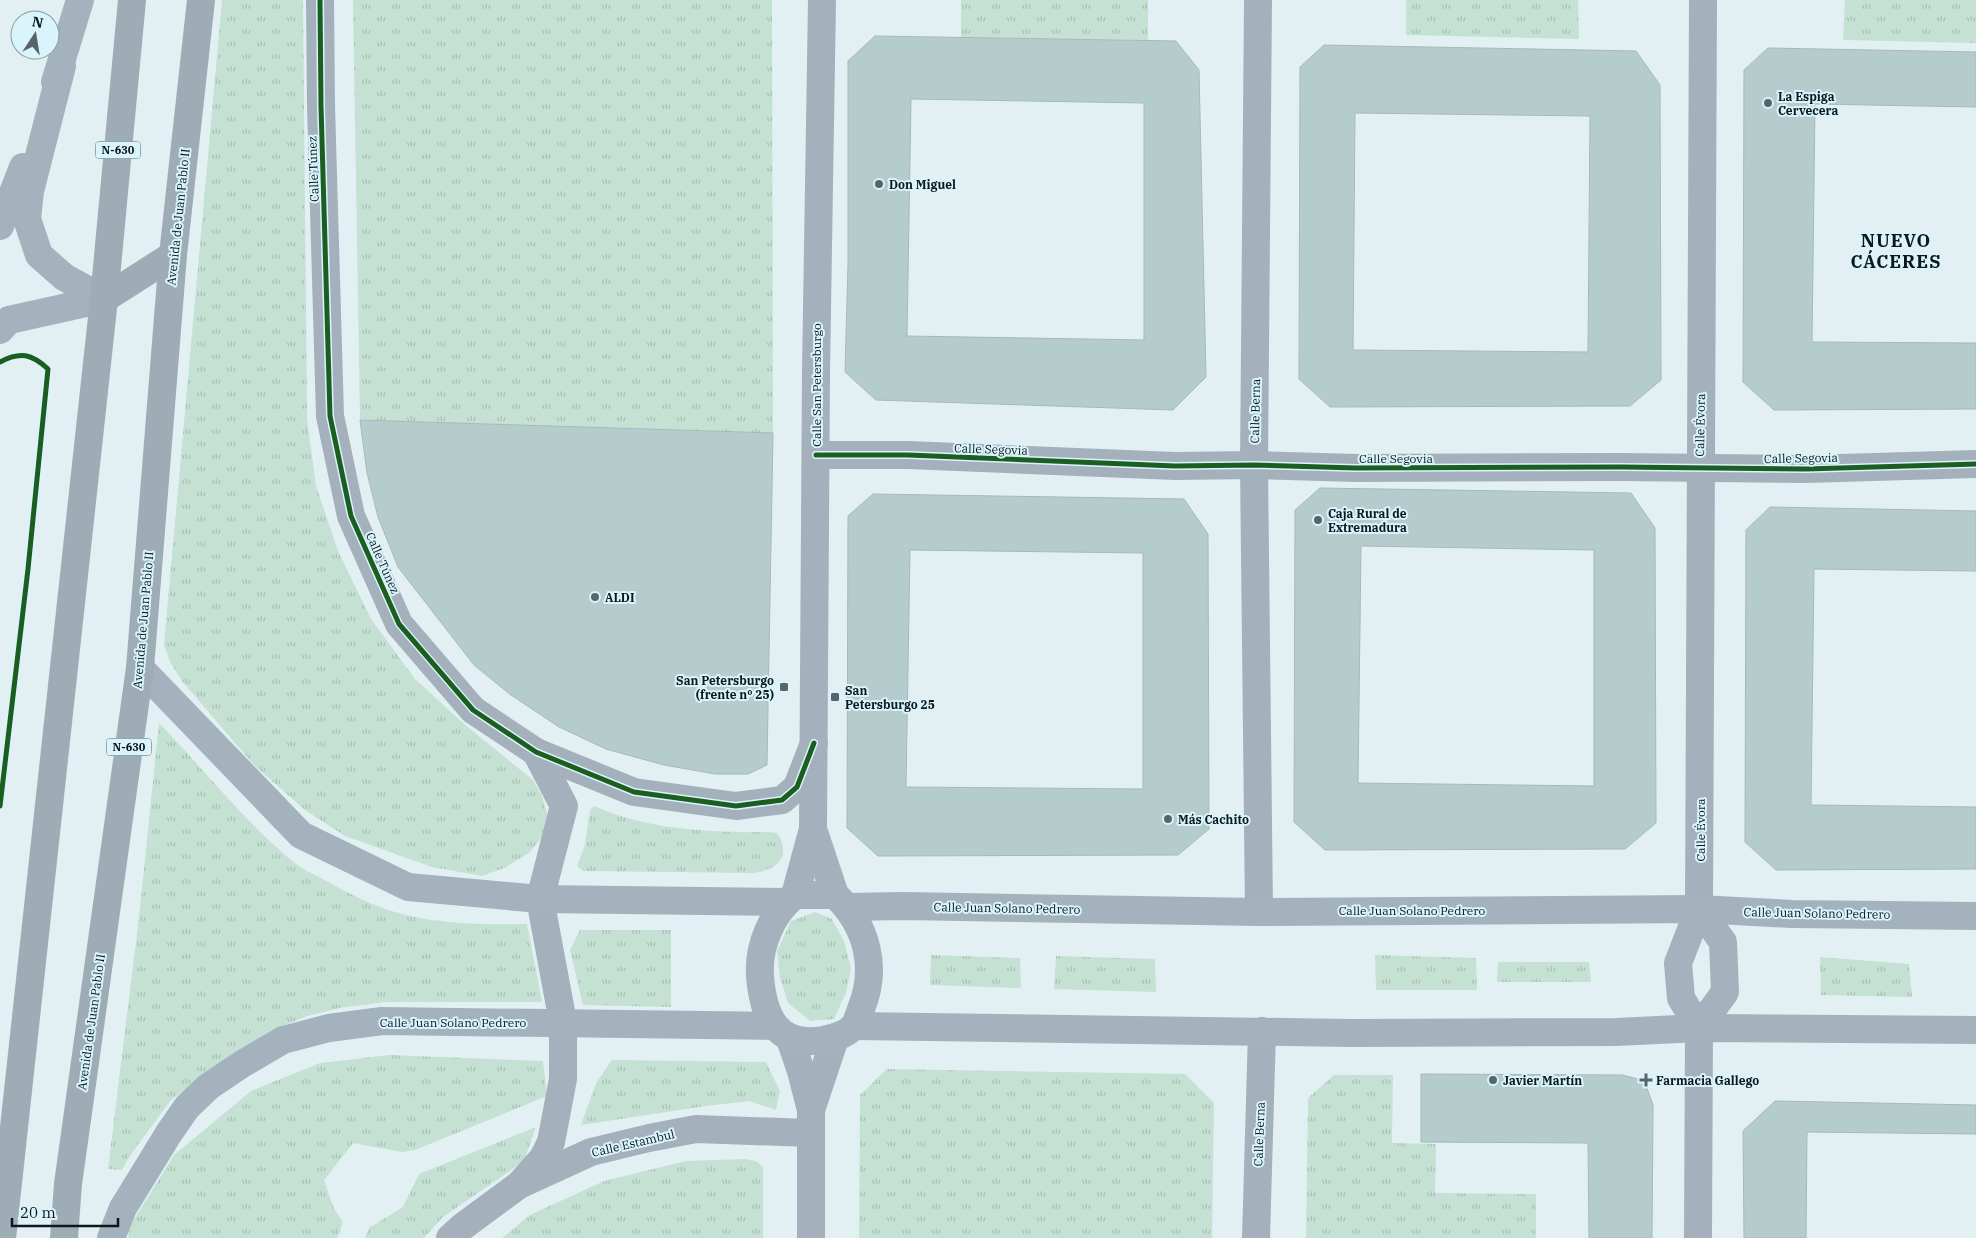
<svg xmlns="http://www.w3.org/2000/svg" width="1976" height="1238" font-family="'IBM Plex Serif',serif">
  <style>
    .grass { fill: url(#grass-tufts) }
    .building { fill: #b4cdcc; stroke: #aab7b8; fill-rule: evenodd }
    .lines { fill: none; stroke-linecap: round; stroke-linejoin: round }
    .minor { stroke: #a4b0bb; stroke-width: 28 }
    .major { stroke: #a4b2bd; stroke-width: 28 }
    .highway { stroke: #9eacb6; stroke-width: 28 }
    .cycleway-casing { stroke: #daf4fc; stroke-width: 8 }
    .cycleway { stroke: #1b5e20; stroke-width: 5 }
    .poi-dot { fill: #576468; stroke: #daf4fc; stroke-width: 2 }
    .labels { text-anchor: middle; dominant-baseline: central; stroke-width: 4; stroke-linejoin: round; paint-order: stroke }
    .shield { fill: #daf4fc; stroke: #4a5a5f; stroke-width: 1 }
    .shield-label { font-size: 11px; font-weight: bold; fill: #0c181c }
    .poi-label { font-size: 12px; font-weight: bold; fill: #0c181c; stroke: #daf4fc; text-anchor: start }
    .street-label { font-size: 12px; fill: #0c181c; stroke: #daf4fc }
    .district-label { font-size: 18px; font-weight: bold; letter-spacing: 1px; fill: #0c181c; stroke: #daf4fc }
  </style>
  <defs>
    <pattern id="grass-tufts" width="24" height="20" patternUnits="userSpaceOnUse" patternTransform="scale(1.25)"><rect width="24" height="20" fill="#c5e1d3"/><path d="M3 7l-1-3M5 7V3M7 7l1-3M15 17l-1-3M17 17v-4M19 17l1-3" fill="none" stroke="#a8c0b5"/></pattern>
  </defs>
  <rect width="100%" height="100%" fill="#e2f0f4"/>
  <g class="grass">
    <polygon points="222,0 303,0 307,419 316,486 338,551 371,619 415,679 464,724 533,780 542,796 548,817 542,837 529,853 504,868 482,876 432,867 345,836 305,810 254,765 182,681 170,662 164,645"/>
    <polygon points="353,0 772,0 773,433 360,420"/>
    <polygon points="961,0 1148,0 1148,40 961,38"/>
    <polygon points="1406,0 1578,0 1579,39 1406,35"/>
    <polygon points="1845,0 1976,0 1976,43 1843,40"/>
    <path d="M 159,723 C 204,769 246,824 296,864 C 305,871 316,875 326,881 C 348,893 371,905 395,912 C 433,924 486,925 527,924 L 542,1002 L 386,1002 L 339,1008 L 308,1016 L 272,1030 L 233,1053 L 171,1100 L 129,1157 L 122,1170 L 108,1169 L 139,917 Z"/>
    <path d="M 594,806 C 638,826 691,831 739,832 C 752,833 764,831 777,833 C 793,856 776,871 753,873 L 583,871 L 577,866 L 585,845 L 590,810 Z"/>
    <polygon points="815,912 832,919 844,941 851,969 846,993 834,1019 810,1021 788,1003 780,978 777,951 791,921"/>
    <polygon points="580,930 671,930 671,1007 583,1005 570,950"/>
    <polygon points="931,955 1020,958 1021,988 930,985"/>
    <polygon points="1375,955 1476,958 1477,990 1376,990"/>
    <polygon points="1056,956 1155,959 1156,992 1054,989"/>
    <polygon points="1820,957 1909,964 1912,997 1821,995"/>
    <polygon points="1498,962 1589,962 1591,982 1497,982"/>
    <polygon points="390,1055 543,1061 547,1096 415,1150 402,1152 353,1143 324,1180 334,1209 343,1222 337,1238 128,1238 130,1226 174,1155 251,1091 320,1063"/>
    <polygon points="612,1060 766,1062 780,1091 776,1110 749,1101 706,1106 581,1125 596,1083"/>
    <polygon points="887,1069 1185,1074 1214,1103 1212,1238 859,1238 860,1095"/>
    <polygon points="1334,1075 1393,1075 1392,1143 1436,1144 1435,1193 1536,1194 1536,1238 1306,1238 1308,1098"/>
    <polygon points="536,1127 524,1161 443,1217 424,1238 365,1238 369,1228 403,1207 419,1174"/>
    <polygon points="745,1159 756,1161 763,1167 763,1238 502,1238 530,1215 604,1181 686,1161"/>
  </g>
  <g class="building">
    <path d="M 875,36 L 1176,41 L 1199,70 L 1206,377 L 1173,410 L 876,400 L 845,372 L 848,264 L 848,61 ZM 911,99 L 1144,103 L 1144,340 L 907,336 Z"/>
    <path d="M 1324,45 L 1636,51 L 1660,85 L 1661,380 L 1630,406 L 1330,407 L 1299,379 L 1300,67 ZM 1355,113 L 1590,116 L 1588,352 L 1353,350 Z"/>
    <polygon points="1768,48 1976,52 1976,107 1815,104 1812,342 1976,343 1976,409 1774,410 1743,382 1744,70"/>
    <polygon points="360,420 773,433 767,765 748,774 715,774 664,765 606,749 559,727 511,695 474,665 398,567 378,517 367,473"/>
    <path d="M 1320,488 L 1631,493 L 1655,528 L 1656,823 L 1625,849 L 1325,850 L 1294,822 L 1295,510 ZM 1361,546 L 1594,550 L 1594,786 L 1358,783 Z"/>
    <path d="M 873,494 L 1184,499 L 1208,534 L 1209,829 L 1178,855 L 878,856 L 847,828 L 848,516 ZM 910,550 L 1143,553 L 1143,789 L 906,787 Z"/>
    <polygon points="1770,507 1976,511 1976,571 1814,569 1811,805 1976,807 1976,869 1776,870 1745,842 1746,530"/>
    <polygon points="1421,1074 1622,1075 1638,1079 1647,1088 1653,1105 1652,1238 1589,1238 1588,1143 1421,1142"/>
    <polygon points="1775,1101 1976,1105 1976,1134 1807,1132 1806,1238 1744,1238 1743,1131"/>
  </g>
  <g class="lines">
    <g class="minor">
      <polyline points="320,0 321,106 330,416 351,516 399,624 473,710 536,752 634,792 736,806 782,800 797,787 814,743"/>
      <polyline points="1258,0 1254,465 1259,912"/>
      <polyline points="816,455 908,455 1175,466 1254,465 1356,468 1620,467 1806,469 1976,464"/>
      <polyline points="813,829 835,895"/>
      <polyline points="795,895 813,829 816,371 822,0"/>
      <polyline points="1699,909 1703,0"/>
      <polyline points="790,1039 801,1071 811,1110"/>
      <polyline points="519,1185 543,1158 551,1142 563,1079 563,1022 540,899 564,806 536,752"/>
      <polyline points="450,1238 462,1227 519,1185 591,1152 649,1138 696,1129 810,1133"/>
      <polyline points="811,1238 811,1110 835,1038"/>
      <polyline points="1256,1238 1262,1031"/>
      <polyline points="1698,1238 1699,1028"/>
    </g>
    <g class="major">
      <polyline points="62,66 30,191 27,219 39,255 64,277 104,299"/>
      <polyline points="55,82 80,0"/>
      <polyline points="0,226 23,167"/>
      <polyline points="0,330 9,320 104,299"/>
      <polyline points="140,668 301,835 408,887 540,899 786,902"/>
      <path d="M 795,895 L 835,895 C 867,925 878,968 861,1009 C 859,1014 857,1022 854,1026 C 846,1035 833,1038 823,1040 C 777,1048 763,1016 760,976 C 758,947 771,914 795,895 Z"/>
      <polyline points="848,907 903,906 1259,912 1699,909 1792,914 1976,916"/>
      <polygon points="1699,909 1723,942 1725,992 1699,1028 1681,998 1678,963"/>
      <polyline points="854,1026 1351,1033 1616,1032 1699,1028 1976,1030"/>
      <polyline points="111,1238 123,1208 169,1133 187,1107 208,1087 242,1064 283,1040 329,1028 382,1021 774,1026"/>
    </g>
    <g class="highway">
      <polyline points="104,299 173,255"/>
      <polyline points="2,1238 104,299 132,0"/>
      <polyline points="64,1238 68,1184 140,668 173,255 201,0"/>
    </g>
    <defs>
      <g id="cycleway">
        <polyline points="320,0 321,106 330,416 351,516 399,624 473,710 536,752 634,792 736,806 782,800 797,787 814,743"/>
        <path d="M 0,362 C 20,351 32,354 48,369 L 28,569 L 0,806"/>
        <polyline points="816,455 908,455 1175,466 1254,465 1356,468 1620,467 1806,469 1976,464"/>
      </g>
    </defs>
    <use href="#cycleway" class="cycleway-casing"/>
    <use href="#cycleway" class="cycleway"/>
  </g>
  <g class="poi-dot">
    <circle cx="1768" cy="103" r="5"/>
    <circle cx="879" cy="184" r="5"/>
    <circle cx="1318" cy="520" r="5"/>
    <circle cx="595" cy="597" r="5"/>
    <rect x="779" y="682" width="10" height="10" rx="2.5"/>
    <rect x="830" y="692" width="10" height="10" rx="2.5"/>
    <circle cx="1168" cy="819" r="5"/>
    <circle cx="1493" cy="1080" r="5"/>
    <path d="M1643.5 1072.5h5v5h5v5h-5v5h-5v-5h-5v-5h5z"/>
  </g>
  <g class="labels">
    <g class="shield">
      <rect x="95.5" y="141.5" width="45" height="17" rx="4"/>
      <rect x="106.5" y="738.5" width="45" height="17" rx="4"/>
    </g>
    <g class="shield-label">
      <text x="118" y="150">N-630</text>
      <text x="129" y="747">N-630</text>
    </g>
    <g class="poi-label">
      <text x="1778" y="96">La Espiga<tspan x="1778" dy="14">Cervecera</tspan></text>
      <text x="889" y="184">Don Miguel</text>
      <text x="1328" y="513">Caja Rural de<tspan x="1328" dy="14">Extremadura</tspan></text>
      <text x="605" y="597">ALDI</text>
      <text x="774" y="680" text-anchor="end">San Petersburgo<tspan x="774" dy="14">(frente nº 25)</tspan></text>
      <text x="845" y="690">San<tspan x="845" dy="14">Petersburgo 25</tspan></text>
      <text x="1178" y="819">Más Cachito</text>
      <text x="1503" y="1080">Javier Martín</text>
      <text x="1656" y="1080">Farmacia Gallego</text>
    </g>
    <g class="street-label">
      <text transform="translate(313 169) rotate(-92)">Calle Túnez</text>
      <text transform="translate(178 217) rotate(-84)">Avenida de Juan Pablo II</text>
      <text transform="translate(816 385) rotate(-90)">Calle San Petersburgo</text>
      <text transform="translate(1255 411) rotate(-89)">Calle Berna</text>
      <text transform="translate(1700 425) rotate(-89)">Calle Évora</text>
      <text transform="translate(991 449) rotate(2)">Calle Segovia</text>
      <text x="1396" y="458">Calle Segovia</text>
      <text transform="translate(1801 458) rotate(-1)">Calle Segovia</text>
      <text transform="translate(383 563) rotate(66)">Calle Túnez</text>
      <text transform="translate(143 620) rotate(-85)">Avenida de Juan Pablo II</text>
      <text transform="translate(1700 830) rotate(-90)">Calle Évora</text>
      <text transform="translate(1007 908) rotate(1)">Calle Juan Solano Pedrero</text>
      <text x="1412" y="910">Calle Juan Solano Pedrero</text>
      <text transform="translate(1817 913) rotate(1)">Calle Juan Solano Pedrero</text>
      <text transform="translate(91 1022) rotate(-82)">Avenida de Juan Pablo II</text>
      <text x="453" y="1022">Calle Juan Solano Pedrero</text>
      <text transform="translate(1259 1134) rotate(-88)">Calle Berna</text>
      <text transform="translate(633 1143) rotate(-13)">Calle Estambul</text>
    </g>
    <g class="district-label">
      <text x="1896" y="240">NUEVO<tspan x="1896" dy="21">CÁCERES</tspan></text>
    </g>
  </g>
  <g transform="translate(35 35) rotate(12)"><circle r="24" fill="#daf4fc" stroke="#889ca2"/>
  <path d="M0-4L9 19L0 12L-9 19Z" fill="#576468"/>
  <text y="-8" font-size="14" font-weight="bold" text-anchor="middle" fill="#0c181c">N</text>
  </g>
  <path d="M12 1218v8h106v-8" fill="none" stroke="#0c181c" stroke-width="2.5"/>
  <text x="20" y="1218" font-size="15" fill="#0c181c" stroke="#daf4fc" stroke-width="4" paint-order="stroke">20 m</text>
</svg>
